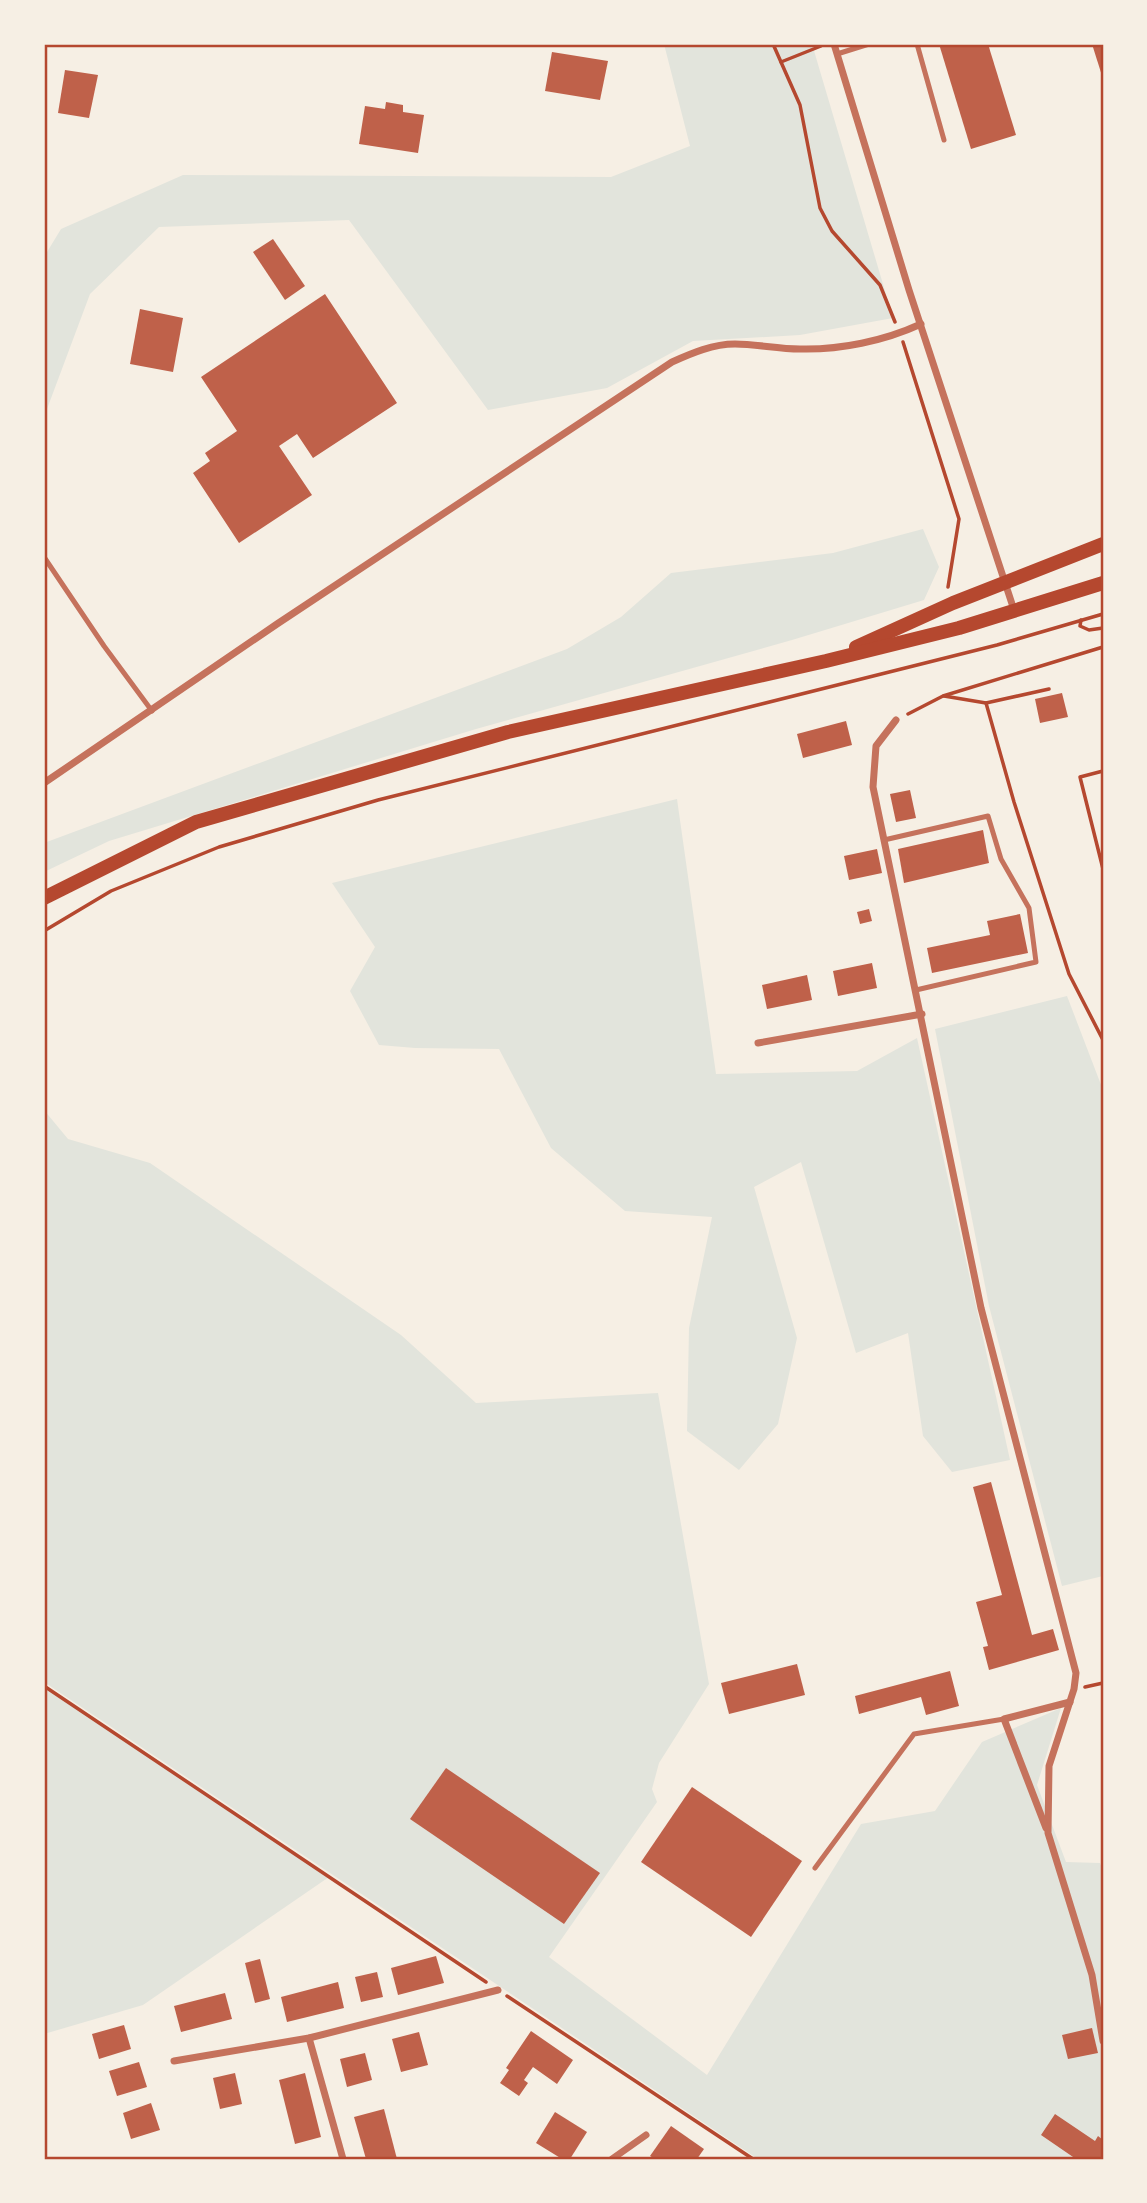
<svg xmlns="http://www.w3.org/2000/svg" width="1147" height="2203" font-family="'Libre Baskerville',serif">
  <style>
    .green { fill: #e2e4dc }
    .building { fill: #bf614a }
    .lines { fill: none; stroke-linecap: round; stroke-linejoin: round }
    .path { stroke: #b5482f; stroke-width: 3.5 }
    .service { stroke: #c5725c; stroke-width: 5 }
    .minor { stroke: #c5725c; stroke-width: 7 }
    .secondary { stroke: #b5482f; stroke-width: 14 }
    .neatline { fill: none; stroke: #b5482f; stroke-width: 2.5 }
  </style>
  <rect width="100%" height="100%" fill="#f6efe4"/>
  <g class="green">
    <polygon points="664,44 812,44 893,318 800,335 693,341 607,388 488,410 349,220 159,227 90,294 44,417 44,257 61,229 183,175 611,177 690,146"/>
    <polygon points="923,529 939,567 924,600 792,640 476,729 109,841 44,872 44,843 567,649 621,617 671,573 833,553"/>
    <polygon points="677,799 716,1074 857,1071 917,1038 1010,1460 952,1472 923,1436 908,1333 856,1353 801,1162 754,1187 797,1338 778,1424 739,1470 687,1431 689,1328 712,1217 625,1211 551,1148 499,1049 415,1048 379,1045 350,991 375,947 332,883"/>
    <polygon points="1067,996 1103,1090 1103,1576 1062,1586 989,1306 935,1029"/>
    <polygon points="44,1110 68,1139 150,1163 401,1335 476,1403 658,1393 709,1684 659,1763 652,1789 657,1802 549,1957 707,2075 861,1824 935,1811 982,1742 1061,1708 1037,1785 1066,1862 1100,1863 1103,1871 1103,2159 758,2159 44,1682"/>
    <polygon points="44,1686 329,1877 143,2005 44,2034"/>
  </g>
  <g class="building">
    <polygon points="939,44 988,44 1016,135 971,149"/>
    <polygon points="1092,44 1103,44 1103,79"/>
    <polygon points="552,52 608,61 600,100 545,91"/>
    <polygon points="65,70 98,75 89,118 58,113"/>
    <polygon points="386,102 403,105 403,112 424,115 418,153 359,144 365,106 385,109"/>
    <polygon points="273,239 305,286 285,300 253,252"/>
    <polygon points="325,294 397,403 313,458 297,434 279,446 312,495 239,543 193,473 210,461 205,453 237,431 201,377"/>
    <polygon points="140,309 183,318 173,372 130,364"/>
    <polygon points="1062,693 1068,717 1040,723 1035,699"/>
    <polygon points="846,721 852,745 803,758 797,734"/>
    <polygon points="910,790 916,818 896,822 890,794"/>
    <polygon points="983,830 989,863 904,883 898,849"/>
    <polygon points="877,849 882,873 849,880 844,856"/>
    <polygon points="869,909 872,921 860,924 857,912"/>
    <polygon points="1020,914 1028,953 932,973 927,948 990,935 987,921"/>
    <polygon points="872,963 877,988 838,996 833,971"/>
    <polygon points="807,975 812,1000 767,1009 762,985"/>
    <polygon points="991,1482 1032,1635 1053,1629 1059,1650 989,1670 983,1647 988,1646 976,1602 1002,1595 973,1487"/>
    <polygon points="797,1664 805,1695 729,1714 721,1683"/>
    <polygon points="950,1671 959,1706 926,1715 921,1697 859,1714 855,1696"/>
    <polygon points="446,1768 600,1873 564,1924 410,1819"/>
    <polygon points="692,1787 802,1861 751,1937 641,1862"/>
    <polygon points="436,1956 444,1983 398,1995 391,1968"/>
    <polygon points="260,1959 270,1999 255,2003 245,1963"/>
    <polygon points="377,1972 383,1997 361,2002 355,1977"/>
    <polygon points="338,1982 344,2008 287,2022 281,1997"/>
    <polygon points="225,1993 232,2019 181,2032 174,2006"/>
    <polygon points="124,2025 131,2049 99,2059 92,2034"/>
    <polygon points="1092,2028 1098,2053 1068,2059 1062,2035"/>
    <polygon points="531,2031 573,2060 557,2084 533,2067 524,2080 528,2083 519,2096 500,2083 509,2070 506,2068"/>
    <polygon points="419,2032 428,2065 401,2072 392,2039"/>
    <polygon points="365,2053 372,2080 347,2087 340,2059"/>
    <polygon points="139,2062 147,2087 117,2096 109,2071"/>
    <polygon points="235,2073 242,2104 220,2109 213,2078"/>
    <polygon points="305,2073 321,2137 295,2144 279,2080"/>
    <polygon points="151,2103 160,2130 131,2139 123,2113"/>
    <polygon points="384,2109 397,2159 366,2159 354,2117"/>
    <polygon points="555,2112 587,2132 570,2159 562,2159 536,2143"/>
    <polygon points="1055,2114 1095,2141 1098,2136 1103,2140 1103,2159 1076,2159 1041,2135"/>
    <polygon points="671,2126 704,2149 697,2159 655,2159 650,2156"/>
  </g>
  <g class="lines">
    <g class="path">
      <polyline points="773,44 800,105 820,208 832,231 880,285 895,322"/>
      <polyline points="781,62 821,46"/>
      <polyline points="903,342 959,519 948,587"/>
      <polyline points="1081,620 1080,626 1089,630 1103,628"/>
      <polyline points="944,696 986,703 1049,689"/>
      <polyline points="986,703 1014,802 1069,974 1103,1040"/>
      <polyline points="908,714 943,696 1103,647"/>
      <polyline points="1103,771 1080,777 1103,869"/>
      <polyline points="44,931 111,891 219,847 378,800 997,645 1103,614"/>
      <polyline points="44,1686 486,1982"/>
      <polyline points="1085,1687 1103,1683"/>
      <polyline points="507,1996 753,2159"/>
    </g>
    <g class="service">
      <polyline points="917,44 944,140"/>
      <polyline points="837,54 869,44"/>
      <polyline points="44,557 104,646 152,711"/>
      <polyline points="884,840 988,816 1001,859 1029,908 1036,962 916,990"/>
      <polyline points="815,1868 914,1734 1004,1719"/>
    </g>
    <g class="minor">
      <polyline points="834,44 909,290 1014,610"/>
      <polyline points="896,720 876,746 873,787 981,1308 1076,1673 1074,1689 1049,1766 1048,1833 1092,1975 1103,2041"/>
      <path d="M 44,783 L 277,624 L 672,362 C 692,353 713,344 735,344 C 756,344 778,349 800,349 C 840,350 884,341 921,324"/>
      <polyline points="758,1043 922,1014"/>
      <polyline points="1046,1828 1004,1719 1070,1702"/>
      <polyline points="309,2038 343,2159"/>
      <polyline points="174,2061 309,2038 498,1990"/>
      <polyline points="612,2159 646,2135"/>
    </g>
    <g class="secondary">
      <polyline points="856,647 953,603 1103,544"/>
      <polyline points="44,898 196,822 508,732 826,661 959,628 1103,583"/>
    </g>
  </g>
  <rect width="1147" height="2203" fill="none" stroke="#f6efe4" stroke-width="91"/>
  <rect x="46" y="46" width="1056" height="2112" class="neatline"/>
</svg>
